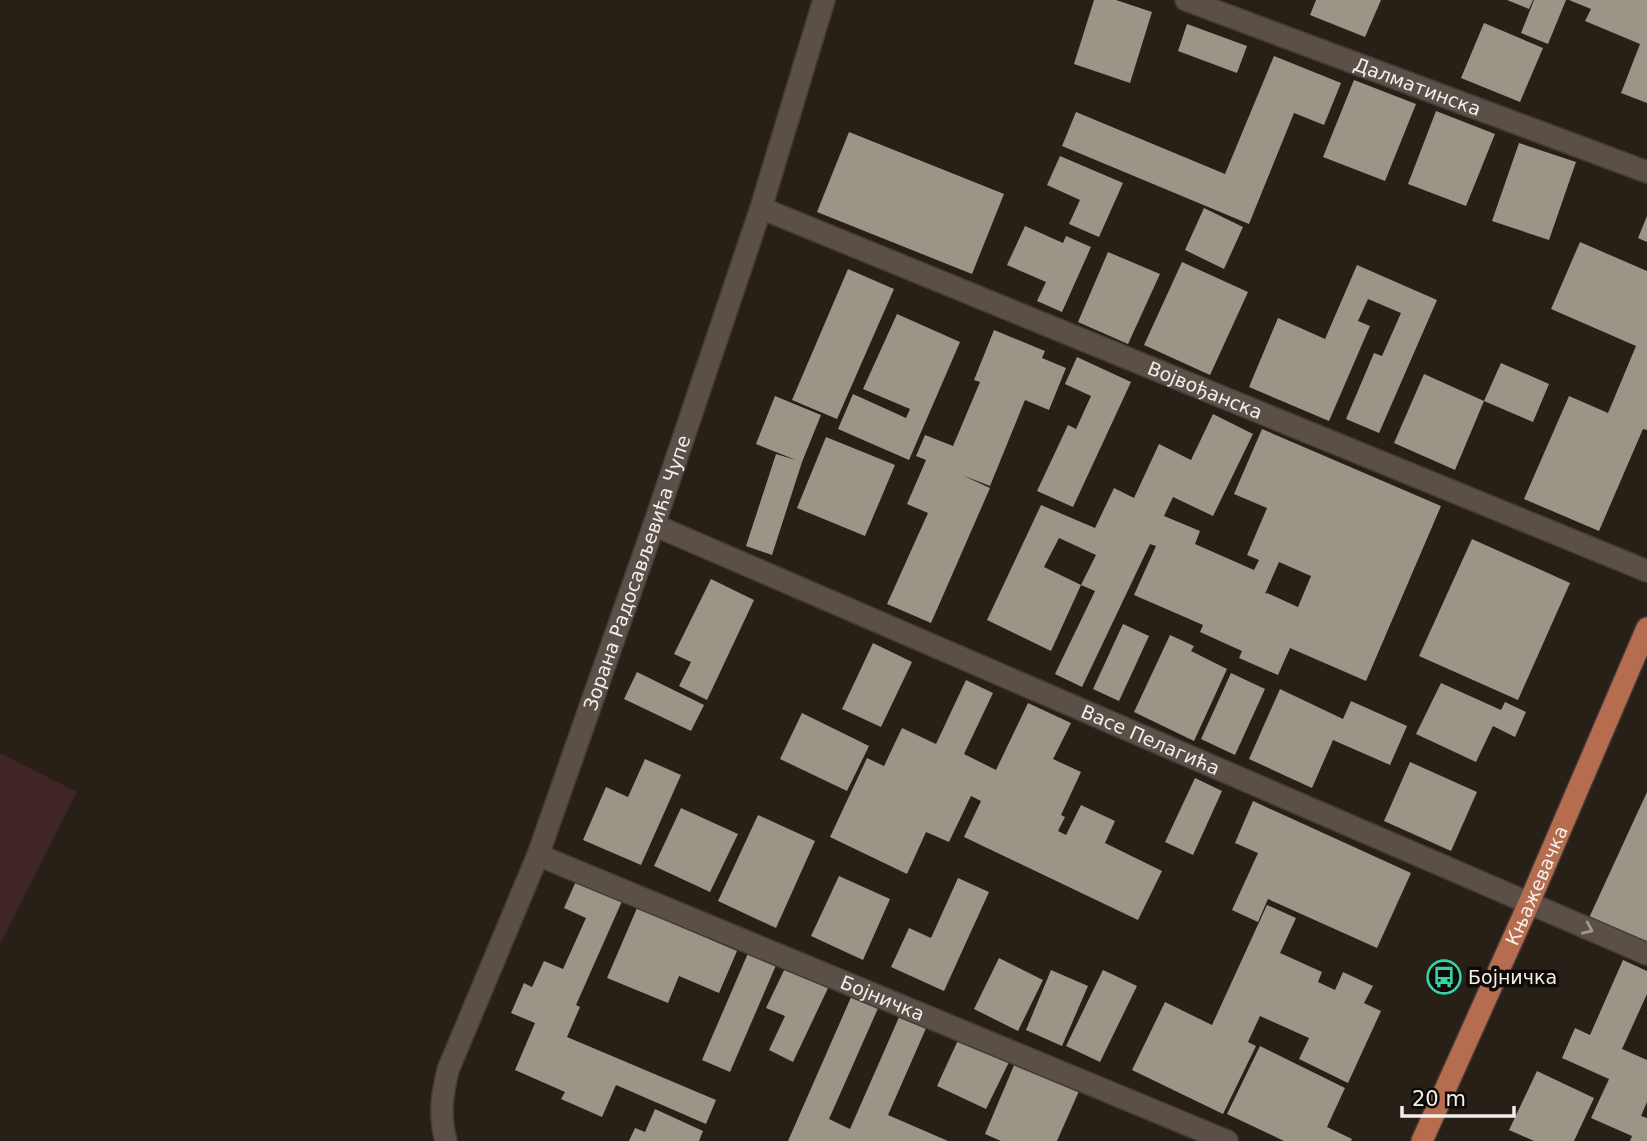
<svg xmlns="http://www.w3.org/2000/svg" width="1647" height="1141" font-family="'DejaVu Sans',sans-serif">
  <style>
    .green { fill: #3f2525 }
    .building { fill: #9b9588; fill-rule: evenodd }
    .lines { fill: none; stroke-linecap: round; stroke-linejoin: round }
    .minor-casing { stroke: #433b36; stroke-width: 24 }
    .major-casing { stroke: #433b36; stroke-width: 24 }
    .minor { stroke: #5b5048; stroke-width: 21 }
    .major { stroke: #b66c4f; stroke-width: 21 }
    .oneway { stroke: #a09790 }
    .labels { text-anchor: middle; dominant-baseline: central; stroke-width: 7; stroke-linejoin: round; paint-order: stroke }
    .street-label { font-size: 19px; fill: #f4eee9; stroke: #0e0a07 }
    .poi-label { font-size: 19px; fill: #f4eee9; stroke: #0e0a07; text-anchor: start }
  </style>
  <rect width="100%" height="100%" fill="#281f17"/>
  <polygon class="green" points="0,753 77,792 0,944"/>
  <g class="building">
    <polygon points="1094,0 1116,0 1152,12 1130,83 1074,64"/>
    <polygon points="1316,0 1381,0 1365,37 1310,15"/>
    <polygon points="1507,0 1533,0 1529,9"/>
    <polygon points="1534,0 1566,0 1548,44 1521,33"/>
    <polygon points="1569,0 1647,0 1647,103 1621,93 1640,44 1585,21 1591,9"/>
    <polygon points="1484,23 1543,48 1520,102 1461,78"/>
    <polygon points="1187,24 1247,46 1237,73 1178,51"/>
    <polygon points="1274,56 1341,83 1324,125 1294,113 1249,224 1062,146 1076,112 1225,174"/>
    <polygon points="1354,80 1416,104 1385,181 1323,157"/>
    <polygon points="1436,111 1495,134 1466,206 1408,184"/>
    <polygon points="849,132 1004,194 972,274 817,212"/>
    <polygon points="1519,143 1576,162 1549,240 1492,221"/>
    <polygon points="1060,156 1123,183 1099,237 1069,224 1080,200 1047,185"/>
    <polygon points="1204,208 1243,227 1224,269 1185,250"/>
    <polygon points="1647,216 1647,242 1638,238"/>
    <polygon points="1025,226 1063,243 1066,236 1091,247 1062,312 1037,301 1046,282 1007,265"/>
    <polygon points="1580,242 1647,271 1647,430 1643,429 1599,531 1524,499 1569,396 1608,413 1636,346 1551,309"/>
    <polygon points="1108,252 1160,274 1128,344 1078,322"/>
    <polygon points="1182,262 1248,292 1210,375 1144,345"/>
    <polygon points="1357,265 1437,300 1379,433 1346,419 1374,353 1382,356 1401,313 1368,299 1358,321 1370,326 1329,421 1249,387 1278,318 1325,339"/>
    <polygon points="848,269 894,289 837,419 792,400"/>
    <polygon points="897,314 960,342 909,460 838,429 853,394 906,418 910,409 863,389"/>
    <polygon points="994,330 1045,351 1042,358 1066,368 1049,410 1025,400 990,486 962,475 990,488 931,623 887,604 928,513 907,504 926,460 916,456 925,435 953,446 980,382 974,380"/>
    <polygon points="1077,357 1131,382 1073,507 1037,491 1068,425 1076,429 1091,396 1065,384"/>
    <polygon points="1501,363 1549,384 1533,422 1484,401 1455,470 1394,443 1424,374 1484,401"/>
    <polygon points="775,396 821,415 802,462 772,555 746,546 776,454 796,460 756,444"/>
    <path d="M 1213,414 L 1253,434 L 1213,516 L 1173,497 L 1164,516 L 1200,531 L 1195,544 L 1254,570 L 1259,560 L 1247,555 L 1267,508 L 1234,494 L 1262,429 L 1441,506 L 1366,681 L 1290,648 L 1278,675 L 1239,658 L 1242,651 L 1200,632 L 1203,625 L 1134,595 L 1156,546 L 1150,544 L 1082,687 L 1055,674 L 1095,591 L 1081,585 L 1096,555 L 1059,538 L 1044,567 L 1081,585 L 1051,651 L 987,620 L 1041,505 L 1095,528 L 1114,488 L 1134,498 L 1159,444 L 1191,460 ZM 1279,562 L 1311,576 L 1298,607 L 1267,593 L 1265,594 Z"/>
    <polygon points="826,437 895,465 865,536 797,508"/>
    <polygon points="1472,539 1570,583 1518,700 1419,656"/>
    <polygon points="711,579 754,600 707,700 679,686 691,662 674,654"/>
    <polygon points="1123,624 1149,636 1119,701 1093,689"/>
    <polygon points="1170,635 1194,646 1191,651 1227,669 1194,741 1134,712"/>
    <polygon points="873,643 912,662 881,727 842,709"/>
    <polygon points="637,672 704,705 691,731 624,699"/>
    <polygon points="1231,673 1265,689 1235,755 1201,739"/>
    <polygon points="966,680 993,693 964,754 996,770 1028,703 1071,723 1053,759 1081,772 1061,815 1065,817 1058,831 1066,835 1081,805 1115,821 1105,843 1162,871 1138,920 964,837 981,801 971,796 949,842 926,832 907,874 830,837 867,758 884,766 902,728 936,744"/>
    <polygon points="1441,683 1501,710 1505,702 1526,712 1515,737 1493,726 1476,762 1416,734"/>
    <polygon points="1280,689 1343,719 1351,701 1407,726 1390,765 1333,740 1312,788 1249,759"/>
    <polygon points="802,713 869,746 847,791 780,759"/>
    <polygon points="645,759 681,775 641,865 583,840 606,787 628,797"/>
    <polygon points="1410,762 1477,792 1451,851 1384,821"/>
    <polygon points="1195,778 1222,791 1193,855 1165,842"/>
    <polygon points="1647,792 1647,945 1588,920"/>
    <polygon points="1253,801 1411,873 1377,948 1268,899 1258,922 1232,910 1258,853 1235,843"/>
    <polygon points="681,808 738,834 710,892 654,866"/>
    <polygon points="758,815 815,841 776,928 718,901"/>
    <polygon points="839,876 890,899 863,960 811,936"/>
    <polygon points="958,878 989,892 944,991 891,967 909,928 931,938"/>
    <polygon points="577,879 623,899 576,1005 580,1007 567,1037 716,1100 706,1124 616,1085 602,1117 561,1099 565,1092 515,1070 535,1023 511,1013 524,983 532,987 544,961 563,969 586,918 564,908"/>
    <polygon points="1267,905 1296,918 1280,953 1322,972 1318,982 1335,990 1343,972 1373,986 1364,1003 1381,1011 1348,1083 1299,1059 1309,1038 1260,1016 1248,1042 1256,1046 1223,1114 1132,1070 1165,1002 1212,1025"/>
    <polygon points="637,908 737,951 719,993 679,976 668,1003 607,978"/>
    <polygon points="749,951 777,963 730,1072 702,1060"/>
    <polygon points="999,958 1043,980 1018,1031 974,1009"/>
    <polygon points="1623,960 1647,971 1647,994 1622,1049 1647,1060 1647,1102 1641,1116 1647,1118 1647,1141 1630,1141 1632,1136 1591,1118 1609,1079 1562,1058 1575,1028 1590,1035"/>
    <polygon points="786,966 829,986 793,1062 769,1050 785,1016 766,1008"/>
    <polygon points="1051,970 1088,986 1062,1046 1026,1030"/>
    <polygon points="1103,970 1137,986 1100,1062 1066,1046"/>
    <polygon points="852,995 879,1006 829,1119 850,1129 900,1015 927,1026 888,1115 948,1141 788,1141"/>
    <polygon points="959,1038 1009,1062 986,1109 937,1086"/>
    <polygon points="1260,1046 1345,1088 1327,1127 1352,1139 1351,1141 1284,1141 1227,1114"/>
    <polygon points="1015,1063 1079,1091 1057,1141 1001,1141 985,1134"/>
    <polygon points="1537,1071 1594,1098 1574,1141 1534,1141 1509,1130"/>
    <polygon points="655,1109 703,1131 699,1141 629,1141 635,1128 645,1132"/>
  </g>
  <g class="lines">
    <defs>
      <g id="minor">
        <path id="s1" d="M 1186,0 L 1647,172"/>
        <path id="s2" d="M 761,208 L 1647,571"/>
        <path id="s3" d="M 654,525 L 1647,954"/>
        <path id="s4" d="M 538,855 L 1227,1141"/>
        <path id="s5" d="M 446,1141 C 439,1116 442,1095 448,1070 L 538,855 L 654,525 L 761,208 L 824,0"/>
      </g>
      <g id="major">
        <path id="s6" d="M 1422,1141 L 1529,903 L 1647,628"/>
      </g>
    </defs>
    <use href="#minor" class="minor-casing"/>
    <use href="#major" class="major-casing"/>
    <use href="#minor" class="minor"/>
    <use href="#major" class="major"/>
  </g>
  <defs><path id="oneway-chevron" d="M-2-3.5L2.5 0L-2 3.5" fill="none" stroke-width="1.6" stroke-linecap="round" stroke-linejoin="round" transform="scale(1.75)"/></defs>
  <use class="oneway" href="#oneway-chevron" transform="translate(1588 929) rotate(24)"/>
  <defs>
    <symbol id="bus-ring" viewBox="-11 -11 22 22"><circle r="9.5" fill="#0e0a07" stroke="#34d4a8" stroke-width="1.5"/><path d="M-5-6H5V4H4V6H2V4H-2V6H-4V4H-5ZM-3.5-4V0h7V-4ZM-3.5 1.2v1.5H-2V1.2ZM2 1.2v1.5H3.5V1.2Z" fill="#34d4a8"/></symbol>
  </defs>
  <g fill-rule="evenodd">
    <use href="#bus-ring" x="1425" y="958" width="38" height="38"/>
  </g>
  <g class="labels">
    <g class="street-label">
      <text stroke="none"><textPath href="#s1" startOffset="247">Далматинска</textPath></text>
      <text stroke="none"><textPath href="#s2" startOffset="480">Војвођанска</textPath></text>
      <text stroke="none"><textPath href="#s5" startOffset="604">Зорана Радосављевића Чупе</textPath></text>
      <text stroke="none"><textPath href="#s3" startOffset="541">Васе Пелагића</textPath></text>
      <text stroke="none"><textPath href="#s6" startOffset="280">Књажевачка</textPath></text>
      <text stroke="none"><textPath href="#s4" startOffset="373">Бојничка</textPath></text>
    </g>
    <g class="poi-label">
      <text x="1468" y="977">Бојничка</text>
    </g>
  </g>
  <path d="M1402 1106v10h112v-10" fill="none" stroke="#f4eee9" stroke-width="3.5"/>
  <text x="1412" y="1106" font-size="21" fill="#f4eee9" stroke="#0e0a07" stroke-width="5" paint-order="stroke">20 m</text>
</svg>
